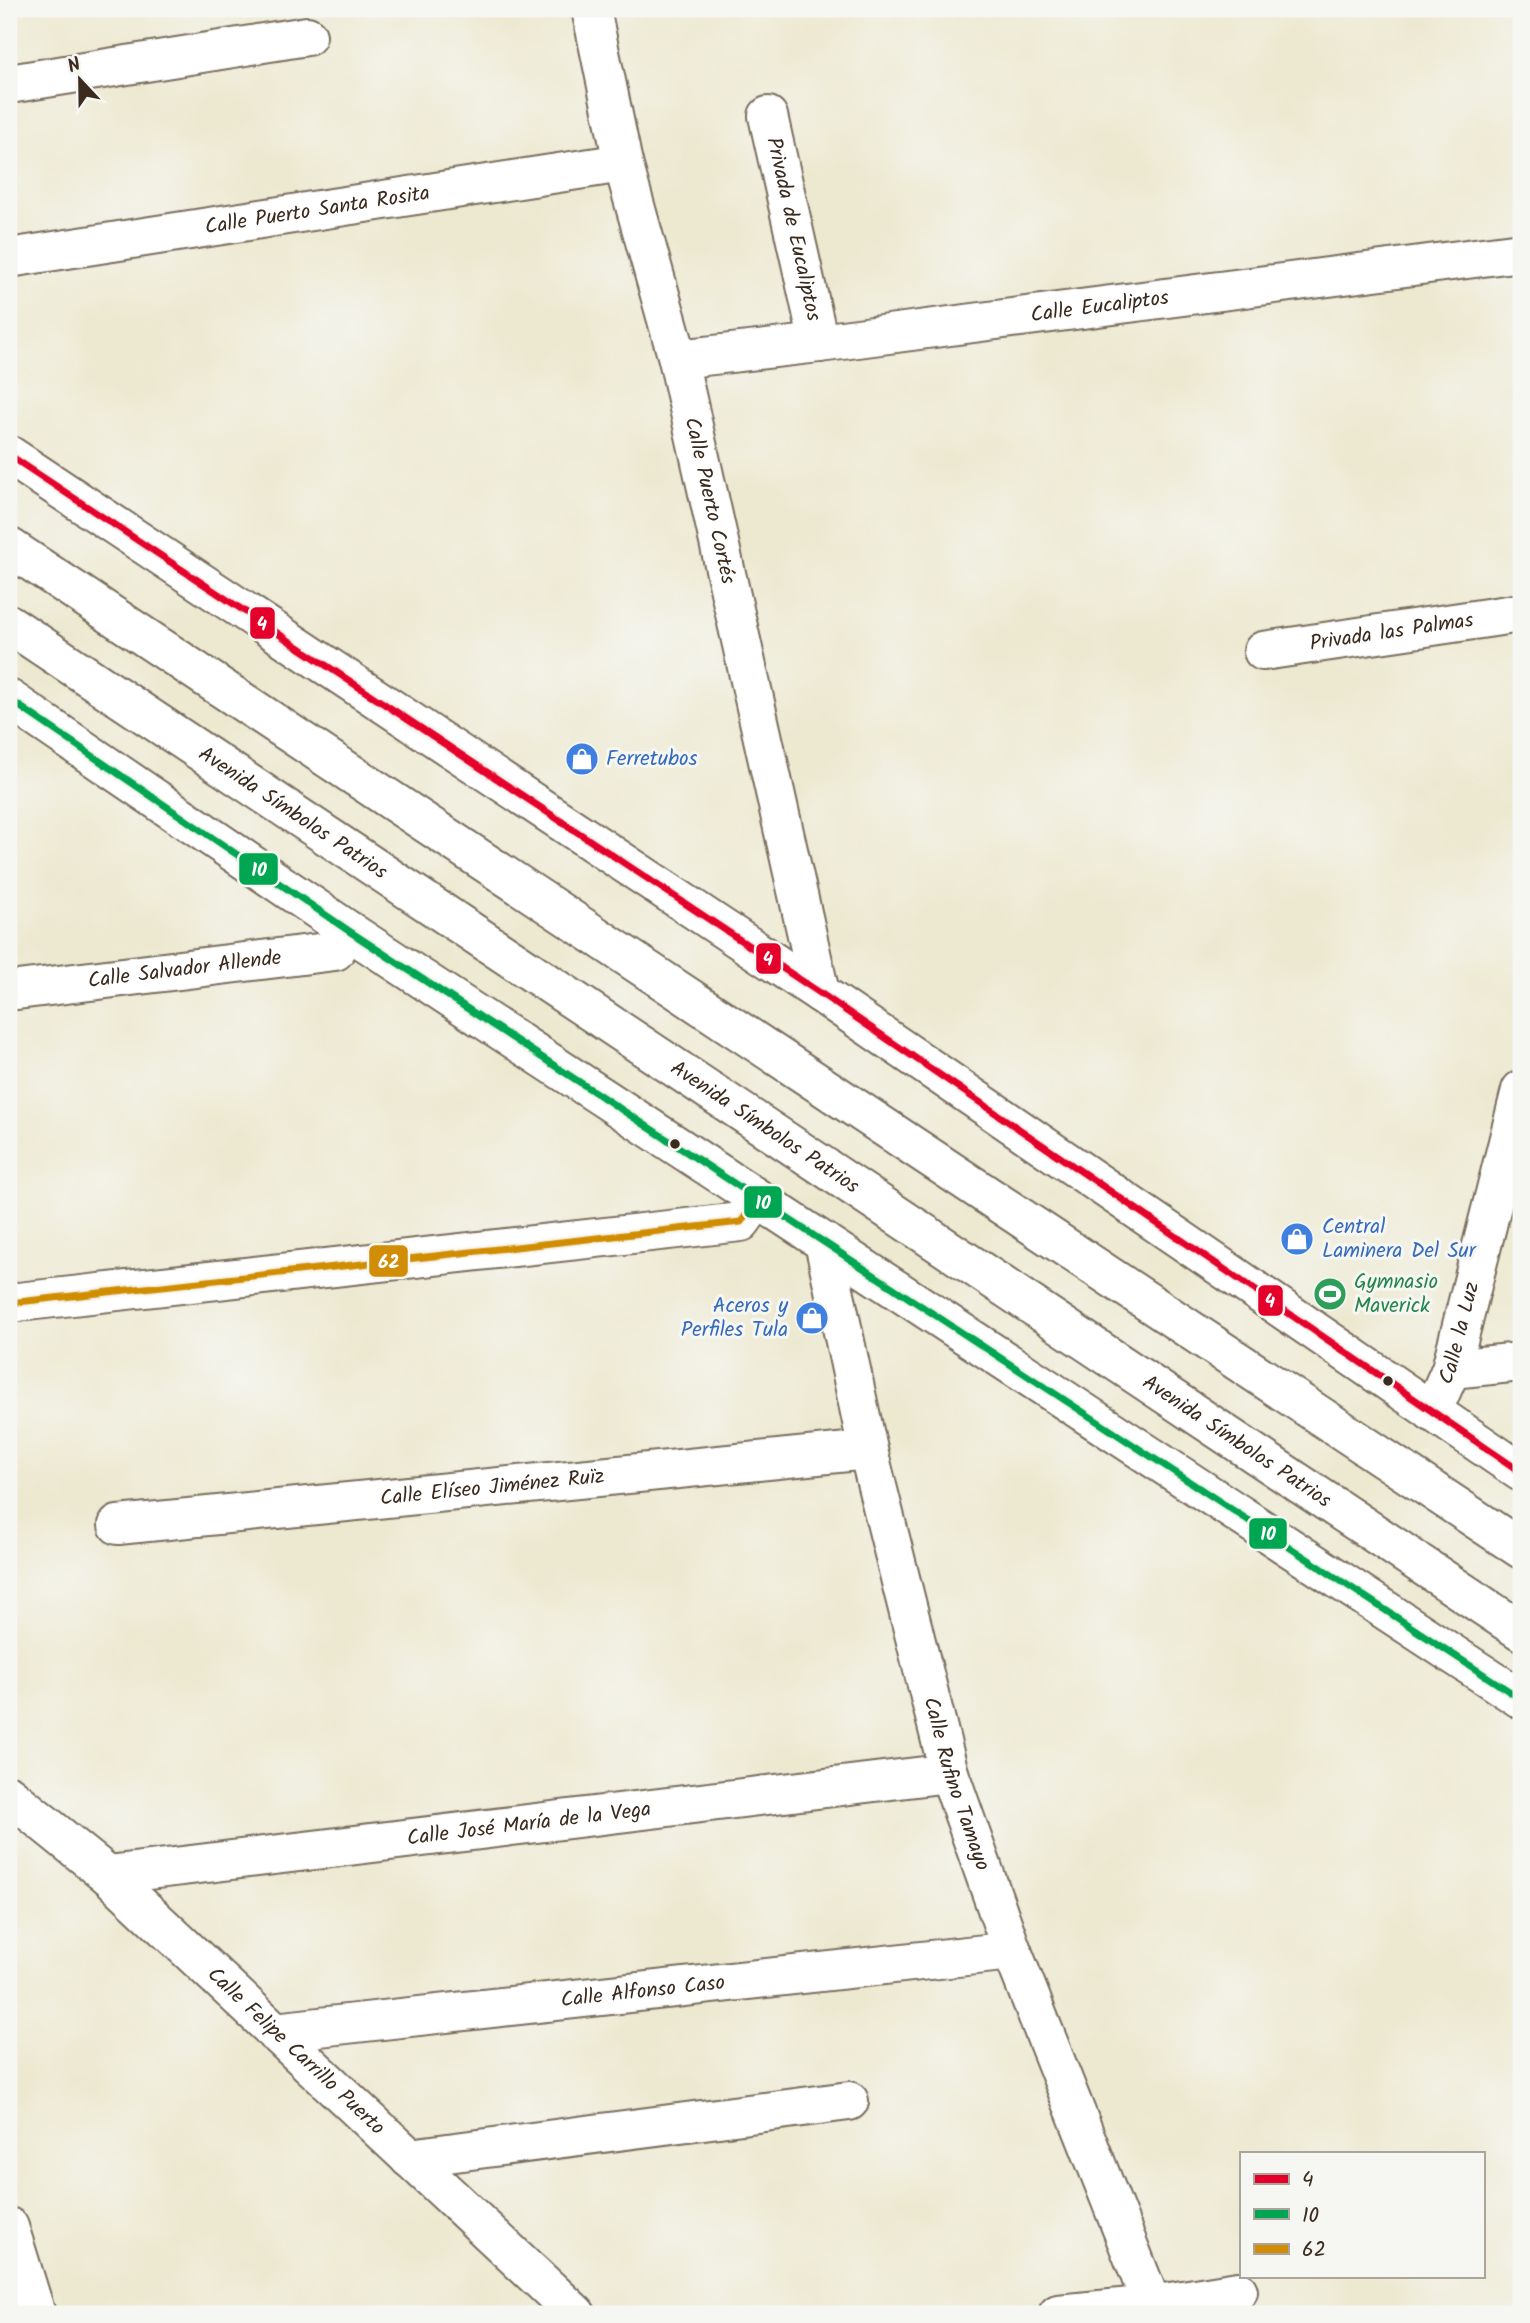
<svg xmlns="http://www.w3.org/2000/svg" width="1530" height="2323" font-family="Kalam,sans-serif">
  <style>
    .lines { fill: none; stroke-linecap: round; stroke-linejoin: round }
    .minor-casing { stroke: #796d5d; stroke-width: 42 }
    .major-casing { stroke: #796d5d; stroke-width: 42 }
    .minor { stroke: #fff; stroke-width: 38 }
    .major { stroke: #fff; stroke-width: 38 }
    .bus-1-casing { stroke: #f6f6f2; stroke-width: 12 }
    .bus-2-casing { stroke: #f6f6f2; stroke-width: 12 }
    .bus-3-casing { stroke: #f6f6f2; stroke-width: 12 }
    .bus-1 { stroke: #e4002b; stroke-width: 7 }
    .bus-2 { stroke: #00a651; stroke-width: 7 }
    .bus-3 { stroke: #d18d06; stroke-width: 7 }
    .bus-dot { fill: #3b2a1e; stroke: #f6f6f2; stroke-width: 2.5 }
    .labels { text-anchor: middle; dominant-baseline: central; stroke-width: 6; stroke-linejoin: round; paint-order: stroke }
    .street-label { font-size: 21px; fill: #3b2a1e; stroke: #f6f6f2 }
    .shop-label { font-size: 21px; fill: #366cbe; stroke: #f6f6f2; text-anchor: start }
    .leisure-label { font-size: 21px; fill: #27864d; stroke: #f6f6f2; text-anchor: start }
    .line-badge { stroke: #f6f6f2; stroke-width: 2.5 }
    .badge-label { font-size: 19px; text-anchor: middle; font-weight: bold; fill: #fff }
  </style>
  <rect width="100%" height="100%" fill="#f6f6f2"/>
  <filter id="ink" filterUnits="userSpaceOnUse"><feTurbulence type="fractalNoise" baseFrequency=".0143" numOctaves="2"/><feDisplacementMap in="SourceGraphic" scale="14" xChannelSelector="R" yChannelSelector="G"/><feConvolveMatrix kernelMatrix="1 2 1 2 8 2 1 2 1" color-interpolation-filters="sRGB"/></filter>
  <filter id="wash" filterUnits="userSpaceOnUse"><feTurbulence type="fractalNoise" baseFrequency=".00686" numOctaves="4" result="noise"/><feDisplacementMap in="SourceGraphic" scale="28" xChannelSelector="R" yChannelSelector="G"/><feGaussianBlur stdDeviation="1.57" result="paint"/><feColorMatrix in="noise" values="0 0 0 0 0 0 0 0 0 0 0 0 0 0 0 0 0 1.4 0 .05"/><feComposite in="paint" operator="in"/></filter>
  <g filter="url(#wash)">
    <rect width="100%" height="100%" fill="#ede9d1"/>
  </g>
  <g filter="url(#ink)">
    <g class="lines">
      <defs>
        <g id="minor">
          <path id="s1" d="M 591,9 L 623,163 L 678,359 L 820,993"/>
          <polyline points="9,84 307,36"/>
          <path id="s2" d="M 768,116 L 819,343"/>
          <path id="s3" d="M 9,258 L 623,163"/>
          <path id="s4" d="M 678,359 L 819,343 L 1521,252"/>
          <polyline points="9,455 820,993 1521,1472"/>
          <path id="s5" d="M 1263,651 L 1521,613"/>
          <polyline points="9,699 349,931 1521,1699"/>
          <path id="s6" d="M 9,991 L 335,951 L 349,931"/>
          <path id="s7" d="M 824,1242 L 868,1450 L 949,1773 L 1012,1951 L 1152,2305"/>
          <polyline points="9,1303 741,1222 757,1200"/>
          <polyline points="1451,1369 1521,1362"/>
          <path id="s8" d="M 1432,1412 L 1451,1369 L 1521,1090"/>
          <path id="s9" d="M 118,1525 L 868,1450"/>
          <path id="s10" d="M 9,1795 L 108,1875 L 576,2314"/>
          <path id="s11" d="M 108,1875 L 949,1773"/>
          <path id="s12" d="M 274,2032 L 1012,1951"/>
          <polyline points="409,2158 849,2101"/>
          <polyline points="9,2227 36,2314"/>
          <polyline points="1058,2314 1152,2305 1238,2291"/>
        </g>
        <g id="major">
          <polyline points="9,547 1521,1549"/>
          <path id="s13" d="M 9,624 L 1521,1631"/>
        </g>
      </defs>
      <use href="#minor" class="minor-casing"/>
      <use href="#major" class="major-casing"/>
      <use href="#minor" class="minor"/>
      <use href="#major" class="major"/>
      <defs>
        <polyline id="bus-1" points="9,455 820,993 1521,1472"/>
        <polyline id="bus-2" points="9,699 349,931 1521,1699"/>
        <polyline id="bus-3" points="9,1303 741,1222 757,1200"/>
      </defs>
      <use href="#bus-1" class="bus-1-casing"/>
      <use href="#bus-2" class="bus-2-casing"/>
      <use href="#bus-3" class="bus-3-casing"/>
      <use href="#bus-1" class="bus-1"/>
      <use href="#bus-2" class="bus-2"/>
      <use href="#bus-3" class="bus-3"/>
    </g>
  </g>
  <defs>
    <symbol id="shop-disc" viewBox="-11 -11 22 22"><circle r="9.5" fill="#3f7fe0" stroke="#f6f6f2"/><path d="M-5-2.5h2.3a2.7 3.5 0 0 1 5.4 0H5L5.5 6h-11ZM-1.5-2.5h3a1.5 2.3 0 0 0-3 0Z" fill="#fff"/></symbol>
    <symbol id="stadium-disc" viewBox="-11 -11 22 22"><circle r="9.5" fill="#2e9e5b" stroke="#f6f6f2"/><path d="M0-5a6.5 5 0 1 0 0 10a6.5 5 0 1 0 0-10ZM-3.5-1.8h7v3.6h-7Z" fill="#fff"/></symbol>
  </defs>
  <g fill-rule="evenodd">
    <use href="#shop-disc" x="563" y="740" width="38" height="38"/>
    <use href="#shop-disc" x="1278" y="1220" width="38" height="38"/>
    <use href="#stadium-disc" x="1311" y="1275" width="38" height="38"/>
    <use href="#shop-disc" x="793" y="1299" width="38" height="38"/>
  </g>
  <g class="bus-dot">
    <circle cx="675" cy="1144" r="6"/>
    <circle cx="1388" cy="1381" r="6"/>
  </g>
  <g class="labels">
    <g class="street-label">
      <text stroke="none"><textPath href="#s3" startOffset="312">Calle Puerto Santa Rosita</textPath></text>
      <text stroke="none"><textPath href="#s2" startOffset="116">Privada de Eucaliptos</textPath></text>
      <text stroke="none"><textPath href="#s4" startOffset="425">Calle Eucaliptos</textPath></text>
      <text stroke="none"><textPath href="#s1" startOffset="506">Calle Puerto Cortés</textPath></text>
      <text stroke="none"><textPath href="#s5" startOffset="130">Privada las Palmas</textPath></text>
      <text stroke="none"><textPath href="#s13" startOffset="341">Avenida Símbolos Patrios</textPath></text>
      <text stroke="none"><textPath href="#s6" startOffset="177">Calle Salvador Allende</textPath></text>
      <text stroke="none"><textPath href="#s13" startOffset="908">Avenida Símbolos Patrios</textPath></text>
      <text stroke="none"><textPath href="#s8" startOffset="84">Calle la Luz</textPath></text>
      <text stroke="none"><textPath href="#s13" startOffset="1475">Avenida Símbolos Patrios</textPath></text>
      <text stroke="none"><textPath href="#s9" startOffset="376">Calle Elíseo Jiménez Ruïz</textPath></text>
      <text stroke="none"><textPath href="#s7" startOffset="558">Calle Rufino Tamayo</textPath></text>
      <text stroke="none"><textPath href="#s11" startOffset="424">Calle José María de la Vega</textPath></text>
      <text stroke="none"><textPath href="#s12" startOffset="371">Calle Alfonso Caso</textPath></text>
      <text stroke="none"><textPath href="#s10" startOffset="385">Calle Felipe Carrillo Puerto</textPath></text>
    </g>
    <g class="shop-label">
      <text x="606" y="759">Ferretubos</text>
      <text x="1322" y="1227">Central<tspan x="1322" dy="24">Laminera Del Sur</tspan></text>
      <text x="788" y="1306" text-anchor="end">Aceros y<tspan x="788" dy="24">Perfiles Tula</tspan></text>
    </g>
    <g class="leisure-label">
      <text x="1354" y="1282">Gymnasio<tspan x="1354" dy="24">Maverick</tspan></text>
    </g>
  </g>
  <g class="line-badge">
    <rect x="249" y="606" width="27" height="34" rx="7" fill="#e4002b"/>
    <rect x="238" y="852" width="41" height="34" rx="7" fill="#00a651"/>
    <rect x="755" y="942" width="27" height="33" rx="7" fill="#e4002b"/>
    <rect x="743" y="1185" width="40" height="34" rx="7" fill="#00a651"/>
    <rect x="368" y="1244" width="41" height="34" rx="7" fill="#d18d06"/>
    <rect x="1257" y="1284" width="27" height="33" rx="7" fill="#e4002b"/>
    <rect x="1248" y="1517" width="40" height="33" rx="7" fill="#00a651"/>
  </g>
  <g class="badge-label">
    <text x="262" y="630">4</text>
    <text x="259" y="876">10</text>
    <text x="768" y="965">4</text>
    <text x="763" y="1209">10</text>
    <text x="389" y="1268">62</text>
    <text x="1270" y="1307">4</text>
    <text x="1268" y="1540">10</text>
  </g>
  <rect width="1530" height="2323" fill="none" stroke="#f6f6f2" stroke-width="35"/>
  <rect x="1240" y="2152" width="245" height="126" fill="#f6f6f2" stroke="#aba49d" stroke-width="2"/>
  <rect x="1254" y="2174" width="35" height="10" fill="#e4002b" stroke="#aba49d" stroke-width="2"/>
  <text x="1302" y="2186" font-size="21" fill="#3b2a1e">4</text>
  <rect x="1254" y="2209" width="35" height="10" fill="#00a651" stroke="#aba49d" stroke-width="2"/>
  <text x="1302" y="2222" font-size="21" fill="#3b2a1e">10</text>
  <rect x="1254" y="2244" width="35" height="10" fill="#d18d06" stroke="#aba49d" stroke-width="2"/>
  <text x="1302" y="2256" font-size="21" fill="#3b2a1e">62</text>
  <g transform="translate(80 80) rotate(338)" stroke="#f6f6f2" stroke-width="5" paint-order="stroke">
  <path d="M0-5L12 26L0 18L-12 26Z" fill="#3b2a1e"/>
  <text y="-10" font-size="19" font-weight="bold" text-anchor="middle" fill="#3b2a1e">N</text>
  </g>
</svg>
